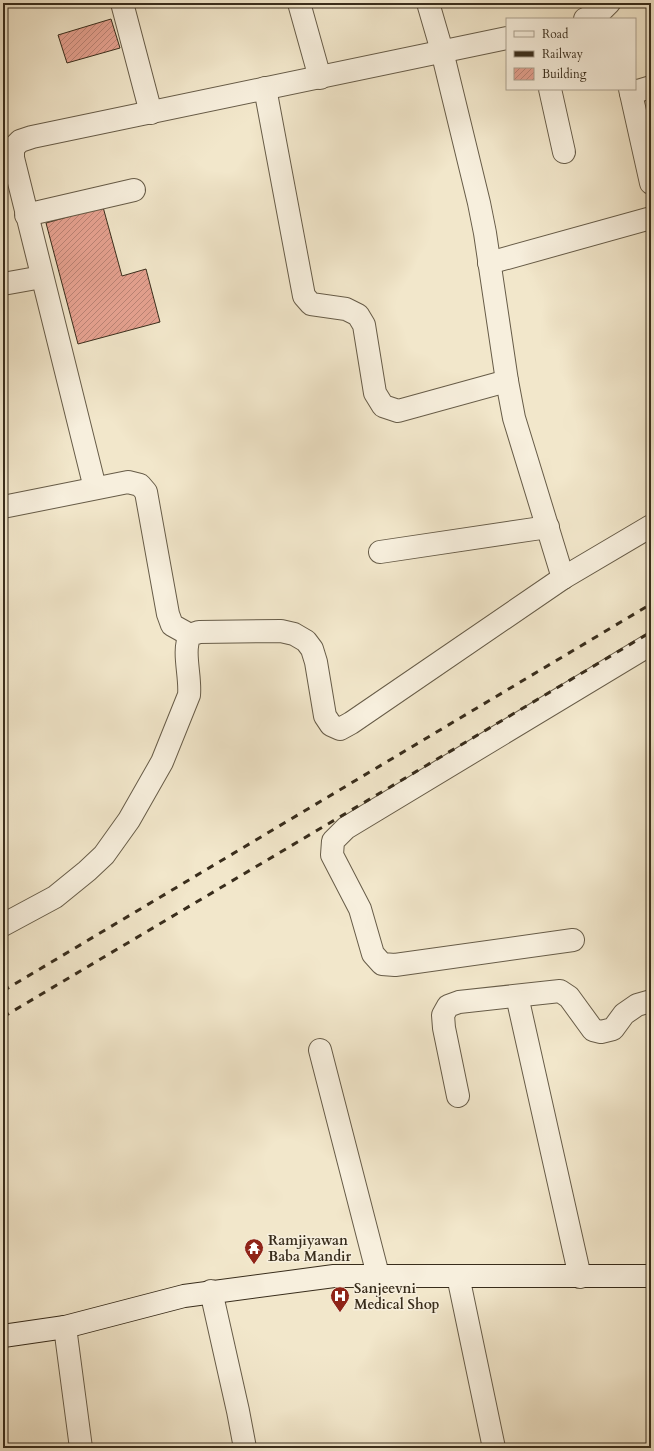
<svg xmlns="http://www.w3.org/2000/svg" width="654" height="1451" font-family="Cardo,serif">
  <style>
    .building { fill: url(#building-hatch); stroke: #392d1c }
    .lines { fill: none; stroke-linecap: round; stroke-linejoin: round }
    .street-casing { stroke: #675c48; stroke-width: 24 }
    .secondary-casing { stroke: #392d1c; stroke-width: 24 }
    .street { stroke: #f7efdd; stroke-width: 22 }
    .secondary { stroke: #f7efdd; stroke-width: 22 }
    .rail { stroke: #392d1c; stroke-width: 3; stroke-dasharray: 7 7; stroke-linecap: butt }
    .labels { text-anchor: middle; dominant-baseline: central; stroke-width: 3; stroke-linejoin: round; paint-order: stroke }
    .poi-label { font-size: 14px; font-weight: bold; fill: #392d1c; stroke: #f7efdd; text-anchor: start }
  </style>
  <defs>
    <pattern id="building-hatch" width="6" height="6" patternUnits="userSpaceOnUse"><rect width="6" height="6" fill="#e6a291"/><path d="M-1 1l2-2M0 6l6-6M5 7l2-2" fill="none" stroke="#bb8476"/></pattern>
  </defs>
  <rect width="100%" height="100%" fill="#f2e7cb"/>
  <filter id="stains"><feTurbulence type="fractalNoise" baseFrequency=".005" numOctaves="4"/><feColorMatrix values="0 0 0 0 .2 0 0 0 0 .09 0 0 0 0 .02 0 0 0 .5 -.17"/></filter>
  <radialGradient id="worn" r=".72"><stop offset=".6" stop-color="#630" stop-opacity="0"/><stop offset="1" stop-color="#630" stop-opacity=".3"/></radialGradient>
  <g class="building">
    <polygon points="111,19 120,48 67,63 58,35"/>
    <polygon points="103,207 122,276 146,269 160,322 78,344 46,223"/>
  </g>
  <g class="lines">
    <defs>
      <g id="street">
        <polyline points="122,3 151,113"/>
        <polyline points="299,3 320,78"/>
        <polyline points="428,3 442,51 479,203 485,233 507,381 514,418 563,578"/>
        <polyline points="585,19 600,12 609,3"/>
        <polyline points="265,88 304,296 311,304 346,309 358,315 364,325 375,393 383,406 398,411 507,381"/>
        <polyline points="550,89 564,152"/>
        <polyline points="630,89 651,183"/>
        <polyline points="631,93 651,87"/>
        <polyline points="26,215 134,190"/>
        <polyline points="489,263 651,218"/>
        <polyline points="3,284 42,277"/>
        <polyline points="95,488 13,158 13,148 20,141 32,137 507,38"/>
        <polyline points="3,507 128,482 140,485 146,492 168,614 172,625 190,635"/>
        <polyline points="380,552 548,527"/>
        <path d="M 3,925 L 55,897 L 87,871 L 104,855 L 129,820 L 162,762 L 189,695 C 191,676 182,652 190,635 L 199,632 L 281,631 L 294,634 L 306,641 L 312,649 L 316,662 L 325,716 L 331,725 L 340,729 L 351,723 L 563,578 L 651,526"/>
        <polyline points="573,940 395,965 382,964 373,954 360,909 332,855 333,841 346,828 651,644"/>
        <polyline points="517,996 580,1277"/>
        <polyline points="320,1050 378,1275"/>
        <polyline points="458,1096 444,1028 443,1015 448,1006 459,1002 560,991 569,997 593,1030 601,1032 613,1029 624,1014 637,1005 651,1001"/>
        <polyline points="458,1276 494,1448"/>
        <polyline points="211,1291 238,1411 245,1448"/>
        <polyline points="65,1327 81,1448"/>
      </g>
      <polyline id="secondary" points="3,1336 65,1327 184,1296 334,1276 651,1276"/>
    </defs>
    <use href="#street" class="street-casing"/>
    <use href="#secondary" class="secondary-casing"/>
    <use href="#street" class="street"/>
    <use href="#secondary" class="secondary"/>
    <g class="rail">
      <polyline points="3,991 651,604"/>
      <polyline points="3,1017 651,632"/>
    </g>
  </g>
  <defs>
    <symbol id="temple-pin" viewBox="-11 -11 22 30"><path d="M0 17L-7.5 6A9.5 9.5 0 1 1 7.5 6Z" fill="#8f2418" stroke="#f7efdd"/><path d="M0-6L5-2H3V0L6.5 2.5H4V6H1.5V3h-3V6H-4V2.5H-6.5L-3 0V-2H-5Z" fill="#fff"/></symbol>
    <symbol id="hospital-pin" viewBox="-11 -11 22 30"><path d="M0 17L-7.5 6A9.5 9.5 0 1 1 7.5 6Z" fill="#8f2418" stroke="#f7efdd"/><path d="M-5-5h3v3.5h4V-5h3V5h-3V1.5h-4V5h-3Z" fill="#fff"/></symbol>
  </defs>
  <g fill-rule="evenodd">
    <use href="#temple-pin" x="243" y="1237" width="22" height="30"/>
    <use href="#hospital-pin" x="329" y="1285" width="22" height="30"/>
  </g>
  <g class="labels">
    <g class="poi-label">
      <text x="268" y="1240">Ramjiyawan<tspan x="268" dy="16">Baba Mandir</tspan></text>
      <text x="354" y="1288">Sanjeevni<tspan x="354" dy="16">Medical Shop</tspan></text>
    </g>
  </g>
  <rect width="654" height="1451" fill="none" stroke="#f2e7cb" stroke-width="16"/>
  <rect x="4" y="4" width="646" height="1443" fill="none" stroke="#392d1c" stroke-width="2"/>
  <rect x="8" y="8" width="638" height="1435" fill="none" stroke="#392d1c"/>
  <rect x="506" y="18" width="130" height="72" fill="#f7efdd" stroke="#aba190"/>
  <rect x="514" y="31" width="20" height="6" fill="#f7efdd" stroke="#aba190"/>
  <text x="542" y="38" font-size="12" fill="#392d1c">Road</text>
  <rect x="514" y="51" width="20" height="6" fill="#392d1c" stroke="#aba190"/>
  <text x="542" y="58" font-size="12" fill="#392d1c">Railway</text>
  <rect x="514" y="68" width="20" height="12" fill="url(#building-hatch)" stroke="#aba190"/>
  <text x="542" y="78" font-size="12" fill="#392d1c">Building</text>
  <rect width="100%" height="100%" filter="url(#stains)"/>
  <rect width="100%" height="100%" fill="url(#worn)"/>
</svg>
